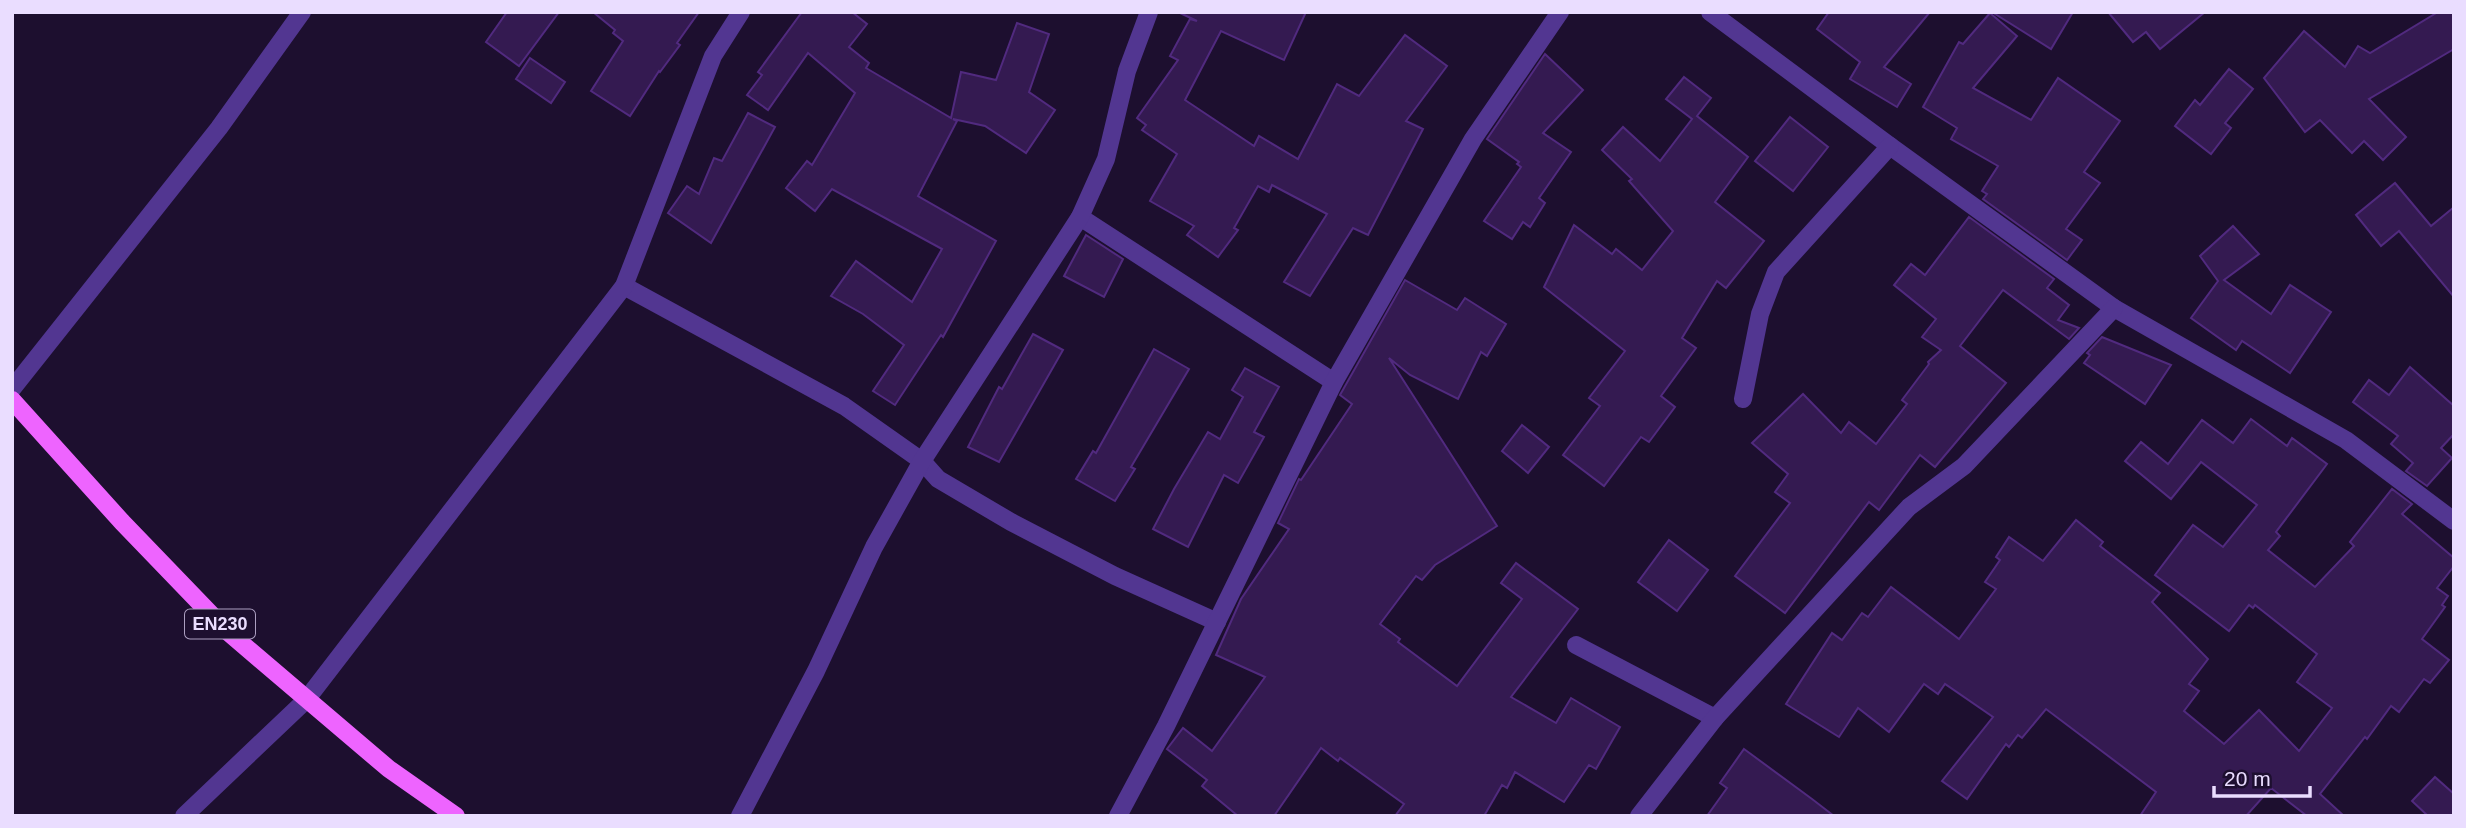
<svg xmlns="http://www.w3.org/2000/svg" width="2466" height="828" font-family="Helvetica,sans-serif">
  <style>
    .building { fill: #341a51; stroke: #512a7f; stroke-width: 2 }
    .lines { fill: none; stroke-linecap: round; stroke-linejoin: round }
    .minor { stroke: #523691; stroke-width: 18 }
    .primary { stroke: #ee64ff; stroke-width: 18 }
    .labels { text-anchor: middle; dominant-baseline: central; stroke-width: 7; stroke-linejoin: round; paint-order: stroke }
    .shield { fill: #1d0f2f; stroke: #ac9fc1; stroke-width: 2 }
    .shield-label { font-size: 18px; font-weight: bold; fill: #eaddff }
  </style>
  <rect width="100%" height="100%" fill="#1d0f2f"/>
  <g class="building">
    <polygon points="507,12 559,12 519,66 486,42"/>
    <polygon points="593,12 699,12 677,43 680,45 660,72 659,71 630,116 591,91 623,41 613,33 615,30"/>
    <polygon points="802,12 852,12 867,24 849,47 869,63 866,68 951,118 961,72 996,80 1017,23 1049,34 1029,92 1055,110 1026,153 985,126 953,119 957,121 918,196 996,241 943,337 941,335 895,405 873,391 904,345 863,314 831,296 856,261 912,302 942,249 832,189 815,211 786,188 807,161 812,165 855,93 808,53 768,110 747,95 762,75 758,72"/>
    <polygon points="1178,12 1306,12 1284,60 1221,31 1185,100 1254,146 1259,136 1298,159 1337,84 1359,96 1405,35 1447,66 1406,121 1423,129 1368,235 1353,228 1310,296 1284,282 1327,214 1272,185 1269,192 1258,186 1234,228 1238,230 1218,257 1187,235 1194,226 1150,201 1177,154 1142,130 1146,125 1137,118 1178,60 1170,56 1190,19 1197,21"/>
    <polygon points="1829,12 1930,12 1884,67 1911,84 1897,107 1850,79 1860,62 1817,29"/>
    <polygon points="1992,12 2073,12 2051,49"/>
    <polygon points="2108,12 2205,12 2160,49 2146,32 2133,42"/>
    <polygon points="2438,12 2454,12 2454,49 2369,99 2406,137 2383,160 2364,141 2352,153 2320,120 2305,132 2264,78 2304,31 2345,67 2358,46 2370,53"/>
    <polygon points="1990,13 2017,36 1973,88 2031,120 2058,78 2120,121 2084,172 2100,183 2066,229 2082,240 2067,260 1983,199 1987,194 1982,191 1998,166 1951,139 1957,128 1923,107 1959,42 1963,44"/>
    <polygon points="1545,54 1583,90 1543,133 1571,152 1539,198 1545,203 1530,227 1523,222 1512,239 1484,221 1521,167 1517,164 1519,162 1487,139"/>
    <polygon points="530,58 565,82 551,103 516,79"/>
    <polygon points="2229,69 2253,89 2225,123 2231,128 2211,154 2175,126 2195,100 2200,105"/>
    <polygon points="1684,77 1711,98 1697,116 1748,157 1715,202 1764,241 1726,288 1717,281 1682,338 1696,348 1661,396 1675,407 1649,442 1641,437 1604,486 1563,455 1600,406 1589,398 1625,351 1544,287 1574,225 1612,254 1616,249 1642,270 1673,231 1629,181 1632,179 1602,150 1623,127 1660,161 1692,119 1666,99"/>
    <polygon points="748,113 775,127 711,243 668,213 687,186 699,194 714,158 722,161"/>
    <polygon points="1790,117 1828,147 1793,191 1755,161"/>
    <polygon points="2395,183 2431,226 2454,207 2454,297 2399,231 2381,246 2356,215"/>
    <polygon points="1969,217 2054,279 2047,288 2069,305 2058,320 2079,328 2069,339 2003,290 1960,346 2006,383 1935,467 1920,455 1879,510 1869,502 1785,613 1735,576 1790,503 1775,492 1788,474 1752,443 1803,394 1841,433 1849,422 1876,444 1907,404 1902,400 1929,364 1928,362 1941,350 1922,337 1936,319 1894,285 1911,264 1925,275"/>
    <polygon points="2233,226 2259,254 2224,280 2271,314 2290,285 2331,312 2290,373 2242,341 2236,350 2191,318 2218,281 2200,256"/>
    <polygon points="1086,235 1123,259 1104,297 1064,276"/>
    <polygon points="1405,280 1457,310 1465,298 1506,324 1487,356 1481,352 1458,399 1410,375 1389,358 1497,526 1435,565 1422,580 1416,576 1380,624 1400,639 1398,642 1457,686 1522,599 1501,583 1516,563 1578,609 1511,697 1556,723 1571,698 1620,727 1596,769 1589,765 1564,802 1515,772 1507,788 1502,785 1484,816 1395,816 1404,804 1340,758 1338,761 1321,748 1274,816 1238,816 1202,786 1207,780 1167,749 1183,728 1212,751 1265,677 1216,655 1241,599 1289,529 1278,523 1299,479 1301,480 1352,404 1340,395"/>
    <polygon points="1033,334 1063,350 999,462 968,447 999,387 1002,389"/>
    <polygon points="2102,337 2171,365 2145,404 2084,363 2090,355 2087,353"/>
    <polygon points="1154,349 1189,369 1131,467 1135,469 1115,501 1076,479 1093,451 1096,453"/>
    <polygon points="2410,367 2454,406 2454,434 2441,448 2452,458 2427,486 2406,471 2413,463 2391,444 2398,436 2353,402 2369,380 2389,395"/>
    <polygon points="1245,368 1279,387 1254,432 1264,437 1238,483 1224,475 1188,547 1153,529 1174,489 1208,432 1220,439 1243,397 1232,390"/>
    <polygon points="2251,419 2287,446 2292,438 2327,464 2276,532 2280,536 2268,550 2315,587 2354,546 2350,542 2392,489 2412,504 2402,514 2454,558 2454,566 2437,588 2448,596 2442,605 2445,607 2422,639 2449,660 2430,683 2424,679 2399,712 2391,706 2367,739 2365,737 2320,794 2344,816 2307,816 2271,788 2246,816 2140,816 2156,792 2046,709 2022,738 2018,735 2009,747 2006,744 1967,799 1942,781 1993,717 1945,684 1938,694 1924,684 1889,732 1858,708 1839,737 1786,704 1832,633 1842,640 1862,613 1868,617 1891,587 1959,639 1996,589 1985,582 2000,560 1996,557 2009,537 2043,561 2076,520 2103,542 2100,546 2160,593 2152,602 2208,659 2189,684 2199,691 2184,711 2224,744 2259,710 2299,751 2332,708 2297,682 2317,654 2255,605 2253,608 2249,605 2229,631 2155,575 2193,525 2223,547 2257,505 2201,462 2171,499 2125,461 2141,442 2168,464 2202,420 2233,443"/>
    <polygon points="1522,425 1549,447 1528,473 1502,451"/>
    <polygon points="1669,540 1708,570 1677,611 1638,582"/>
    <polygon points="1744,749 1812,799 1834,816 1707,816 1727,788 1720,783"/>
    <polygon points="2435,777 2454,794 2454,816 2428,816 2412,801"/>
  </g>
  <g class="lines">
    <g class="minor">
      <polyline points="1710,12 1890,146 2114,308 2346,440 2454,521"/>
      <polyline points="1080,217 1334,382"/>
      <polyline points="624,286 844,406 922,461 938,479 1011,522 1115,576 1217,622"/>
      <polyline points="12,389 219,128 302,12"/>
      <polyline points="1743,399 1760,314 1776,272 1890,146"/>
      <polyline points="1576,645 1715,718"/>
      <polyline points="184,816 306,700 624,286 713,56 741,12"/>
      <polyline points="740,816 816,671 874,547 922,461 1080,217 1106,159 1127,71 1149,12"/>
      <polyline points="1118,816 1166,726 1334,382 1473,139 1560,12"/>
      <polyline points="1639,816 1715,718 1909,507 1964,466 2114,308"/>
    </g>
    <polyline class="primary" points="12,400 122,522 228,632 389,769 456,816"/>
  </g>
  <g class="labels">
    <rect class="shield" x="185" y="609.5" width="70" height="29" rx="5"/>
    <g class="shield-label">
      <text x="220" y="624">EN230</text>
    </g>
  </g>
  <rect width="2466" height="828" fill="none" stroke="#eaddff" stroke-width="28"/>
  <path d="M2214 786v10h96v-10" fill="none" stroke="#eaddff" stroke-width="3.5"/>
  <text x="2224" y="786" font-size="21" fill="#eaddff" stroke="#1d0f2f" stroke-width="5" paint-order="stroke">20 m</text>
</svg>
